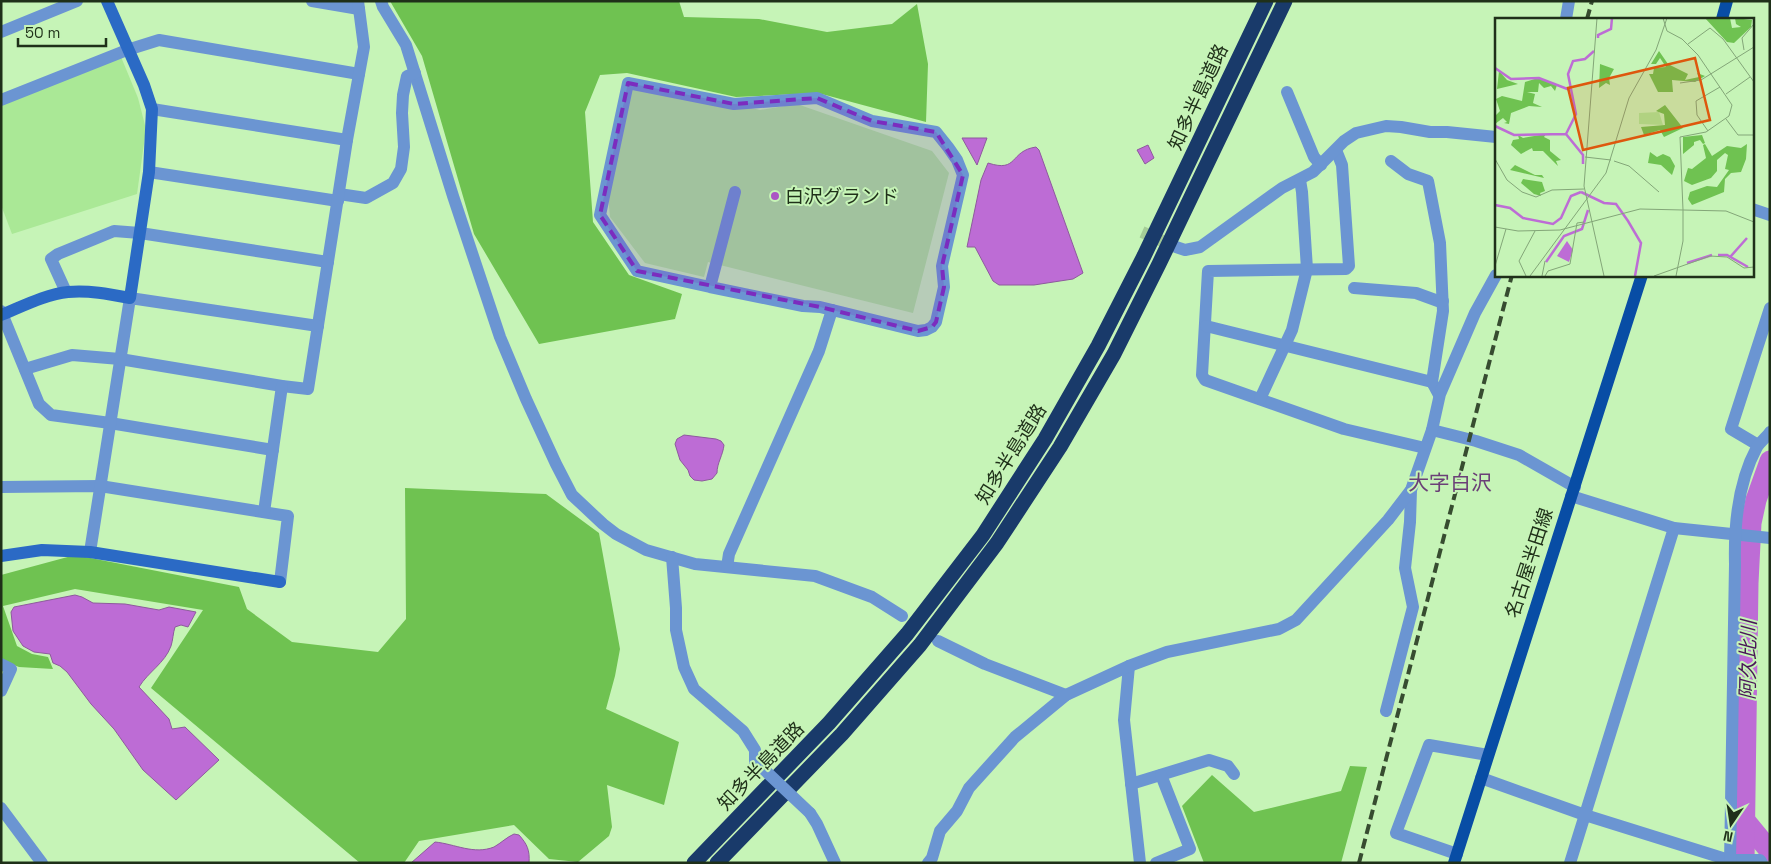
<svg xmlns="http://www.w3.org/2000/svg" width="1771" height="864" font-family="'Space Grotesk','Noto Sans JP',sans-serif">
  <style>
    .green { fill: #aae896 }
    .forest { fill: #6fc251 }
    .water { fill: #bd6cd5; stroke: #8e5a9d }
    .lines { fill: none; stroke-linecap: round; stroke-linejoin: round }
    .river { stroke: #bd6cd5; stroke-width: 21 }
    .street-tunnel { stroke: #a5cd97; stroke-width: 12; stroke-dasharray: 12 6; stroke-linecap: butt }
    .street { stroke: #6b95d2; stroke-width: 12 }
    .secondary { stroke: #2b6ac5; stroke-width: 12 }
    .primary { stroke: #084da5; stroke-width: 12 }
    .highway { stroke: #193a6a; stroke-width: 15 }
    .rail { stroke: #374c30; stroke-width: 4; stroke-dasharray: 10 5; stroke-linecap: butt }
    .street-bridge { stroke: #6b95d2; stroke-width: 12 }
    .marked { fill: #7b2cbf; fill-opacity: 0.2; stroke: #7b2cbf; stroke-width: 4; stroke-dasharray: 10 6; stroke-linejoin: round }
    .poi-dot { fill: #ab55c4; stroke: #c6f4b7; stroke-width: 2 }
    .labels { text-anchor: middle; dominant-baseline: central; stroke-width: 4; stroke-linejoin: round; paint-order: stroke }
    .street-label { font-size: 19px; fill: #1f3019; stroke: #c6f4b7 }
    .poi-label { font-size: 19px; fill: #1f3019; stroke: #c6f4b7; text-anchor: start }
    .water-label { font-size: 20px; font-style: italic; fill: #4a1658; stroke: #c6f4b7 }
    .quarter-label { font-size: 21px; fill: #6b4077; stroke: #c6f4b7 }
    .inset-river { fill: none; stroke: #bd6cd5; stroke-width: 2.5 }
    .inset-road { fill: none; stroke: #83a678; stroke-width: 1 }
    .view { fill: #de570d; fill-opacity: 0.15; stroke: #de570d; stroke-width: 2.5 }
    .inset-edge { fill: none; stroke: #1f3019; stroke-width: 2.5 }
  </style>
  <rect width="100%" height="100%" fill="#c6f4b7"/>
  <g class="green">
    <polygon points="119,52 138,98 146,129 137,194 12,234 1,205 1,98"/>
    <polygon points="627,80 760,110 797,104 932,151 949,173 913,313 708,262 704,277 645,263 610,217 606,175"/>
  </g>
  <g class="forest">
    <polygon points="390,1 679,1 684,17 759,19 827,32 892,24 917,4 928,64 926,122 818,93 736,97 627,73 600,75 585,112 593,222 629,275 682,294 675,319 539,344 474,234 422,56"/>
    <polygon points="405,488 546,494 599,533 620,649 615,676 606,709 679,742 664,805 607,785 612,827 609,836 578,862 549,859 514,825 419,841 404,863 360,863 151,688 203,610 75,589 3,606 17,646 32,654 48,657 53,669 19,667 1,660 1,575 75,555 239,587 247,609 292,642 378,652 406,619"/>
    <polygon points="1350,766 1367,767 1341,863 1204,863 1182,806 1212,775 1254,812 1341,791"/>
  </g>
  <g class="water">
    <polygon points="962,138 987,138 977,165"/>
    <polygon points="1148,145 1154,158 1145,164 1137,150"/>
    <path d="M 1036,147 L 1039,150 L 1083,273 L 1073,279 L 1034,285 L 999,285 L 993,281 L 975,247 L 967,247 L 981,180 L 988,163 C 1019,173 1009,151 1036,147 Z"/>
    <path d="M 684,435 L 716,439 L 721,441 L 724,445 C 723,455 717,463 717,473 L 712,479 L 702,481 L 694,480 L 690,476 L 688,470 L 680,460 L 675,444 L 677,439 Z"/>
    <path d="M 75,595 L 82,597 L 93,603 L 125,604 L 159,610 L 169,607 L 196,612 L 188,627 L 181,625 L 175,627 C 173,633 173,640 171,646 C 165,663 148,672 139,687 L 169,719 L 172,729 L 185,727 L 219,760 L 176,800 L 143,770 L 114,729 L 91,704 L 67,672 L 60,666 L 53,663 L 50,654 L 34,652 L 23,646 L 13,631 L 11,612 L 14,607 Z"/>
    <path d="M 514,834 L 519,835 C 527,844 530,850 529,863 L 411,863 L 435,842 C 455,844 474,855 494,847 C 501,843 507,837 514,834 Z"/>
  </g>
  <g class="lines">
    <g class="river">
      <polyline points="1746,822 1770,851"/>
      <polyline points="1744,863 1748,583 1751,523 1756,500 1770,461"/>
    </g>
    <polyline class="street-tunnel" points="1142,232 1176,247"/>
    <g class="street">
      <polyline points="312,1 359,9"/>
      <polyline points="381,1 383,7 406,45 453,196 500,337 526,399 556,464 572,495 603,524 616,534 646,550 695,564 815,576 872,597 902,616"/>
      <polyline points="1566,19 1569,1"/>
      <polyline points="1,32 77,1"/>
      <polyline points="1287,92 1314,157 1321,165"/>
      <polyline points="1,100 127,50 159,40 359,74"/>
      <polyline points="152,109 347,140"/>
      <polyline points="1336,150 1342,165 1349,266 1346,269 1208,271 1202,375 1205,380 1344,429 1425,448"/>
      <polyline points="1391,161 1408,174 1428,181 1440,243 1443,311 1432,382 1439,395"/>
      <polyline points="149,172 338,201"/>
      <polyline points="339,194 366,198 393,183 401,169 404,147 402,113 403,95 407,76 415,73"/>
      <polyline points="1752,209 1770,215"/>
      <polyline points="1176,247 1185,250 1200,247 1282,188 1313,172 1344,141 1356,133 1386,126 1401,127 1430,132 1447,132 1496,137"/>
      <polyline points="710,287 637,271 600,215 628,83 734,104 817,98 872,121 936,132 948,147 957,160 963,175 942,266 944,287 936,322 932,327 926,330 918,331 820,307 803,306 710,287 735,192"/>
      <polyline points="1354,288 1416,293 1438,301 1443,301"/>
      <polyline points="66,292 51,259 58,254 114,231 140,233 328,262"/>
      <polyline points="1,311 39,404 51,415 110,423 273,450"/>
      <polyline points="1206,326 1432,382"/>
      <polyline points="25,369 72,355 120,359 282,386 308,389 347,140 364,47 358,1"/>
      <polyline points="1260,399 1292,330 1307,269 1302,192 1300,180"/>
      <polyline points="1432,430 1476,441 1519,455 1575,487"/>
      <polyline points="1758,445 1731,429 1770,308"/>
      <polyline points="1,487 100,486 288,516 280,582"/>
      <polyline points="1571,496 1674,528 1770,538"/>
      <polyline points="264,512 282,386"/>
      <polyline points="90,552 130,298 318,326"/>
      <polyline points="672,557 676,608 676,630 684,667 694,689 743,731 755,750 755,761"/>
      <polyline points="727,567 729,554 819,351 832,310"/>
      <polyline points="938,641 985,664 1066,695"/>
      <polyline points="1,664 11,669 1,691"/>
      <polyline points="1129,666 1124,720 1140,863"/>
      <polyline points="1386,711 1413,607 1405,568 1410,522 1411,490"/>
      <polyline points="1481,778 1585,815 1729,860 1760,860 1762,863"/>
      <polyline points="1131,784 1209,760 1228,766 1234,774"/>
      <polyline points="1,808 42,863"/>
      <polyline points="810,813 817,824 835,863"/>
      <polyline points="1457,854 1396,833 1429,745 1488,755"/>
      <polyline points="928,863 932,858 940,831 957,811 969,788 1015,737 1066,695 1129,666 1167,652 1279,629 1296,620 1388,520 1411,490 1432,430 1440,394 1475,313 1496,275"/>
      <polyline points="1156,863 1190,849 1161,775"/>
      <polyline points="1570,863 1674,528"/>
      <path d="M 1730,863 L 1735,564 C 1734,525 1738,482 1757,447 C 1760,442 1766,438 1770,432"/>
    </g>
    <g class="secondary">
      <path d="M 1,315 C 21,307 46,294 68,292 C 88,290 109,294 130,298 L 149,172 L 152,109 L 144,85 L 107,1"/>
      <polyline points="1,556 42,550 90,552 280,582"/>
    </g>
    <g class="primary">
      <polyline points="1722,19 1727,1"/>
      <polyline points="1454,863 1642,275"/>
    </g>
    <g class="highway">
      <polyline points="694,863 829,723 907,634 983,535 1045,439 1098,346 1144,256 1266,1"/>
      <polyline points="717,863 842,734 920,645 997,543 1060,447 1114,354 1159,264 1285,1"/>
    </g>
    <g class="rail">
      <polyline points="1587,19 1592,1"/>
      <polyline points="1359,863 1512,275"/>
    </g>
    <polyline class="street-bridge" points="755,761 810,813"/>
  </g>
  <path class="marked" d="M 628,83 L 734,104 L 817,98 L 872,121 L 936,132 L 963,175 L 942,266 L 944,287 L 936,322 L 932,327 L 918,331 L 820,307 L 637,271 L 600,215 Z"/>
  <circle class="poi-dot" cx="775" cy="196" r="5"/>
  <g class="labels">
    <g class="street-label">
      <text transform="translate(1198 97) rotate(-65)">知多半島道路</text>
      <text transform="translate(1011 454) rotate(-58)">知多半島道路</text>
      <text transform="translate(1529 563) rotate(-72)">名古屋半田線</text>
      <text transform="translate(761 766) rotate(-46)">知多半島道路</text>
    </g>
    <g class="poi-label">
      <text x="785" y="196">白沢グランド</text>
    </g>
    <g class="water-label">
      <text transform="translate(1748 660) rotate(-89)">阿久比川</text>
    </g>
    <g class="quarter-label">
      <text x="1450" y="482">大字白沢</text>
    </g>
  </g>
  <g transform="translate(1495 18)">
    <rect width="259" height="259" fill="#c6f4b7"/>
    <path d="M 164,94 L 168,107 L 144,106 L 144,95 Z" fill="#aae896"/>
    <path d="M 210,0 L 235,0 L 237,10 L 246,9 L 241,6 L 240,0 L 257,2 L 256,9 L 239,25 L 232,24 ZM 164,33 L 173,46 L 193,56 L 190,62 L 204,59 L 202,55 L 210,58 L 200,64 L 177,62 L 178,74 L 163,74 L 154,56 L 158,56 L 159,50 L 171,49 L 165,40 L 161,46 L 156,46 ZM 105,46 L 119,51 L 114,60 L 115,67 L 111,65 L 104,70 ZM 4,53 L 12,62 L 23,66 L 2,71 ZM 43,60 L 67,68 L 62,67 L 60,73 L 56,68 L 49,70 L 44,65 L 43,74 L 32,74 L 40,76 L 38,85 L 47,89 L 34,88 L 16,95 L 14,106 L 9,105 L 12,104 L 8,100 L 0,106 L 0,98 L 5,93 L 1,81 L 7,78 L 27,83 L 30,64 ZM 170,87 L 188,110 L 169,119 L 165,112 L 149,117 L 146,109 L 170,107 L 169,96 L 161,93 ZM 51,116 L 49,119 L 55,122 L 55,133 L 66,142 L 61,143 L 63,148 L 48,133 L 38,133 L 37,130 L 26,136 L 16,127 L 18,122 L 24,121 L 23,117 L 28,120 ZM 207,117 L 210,125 L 208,126 L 205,122 L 199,124 L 199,127 L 188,136 L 188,119 ZM 210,126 L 217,138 L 232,128 L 246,130 L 252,126 L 251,141 L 246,154 L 236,155 L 230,161 L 229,174 L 197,187 L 193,181 L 195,174 L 212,168 L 222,169 L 234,152 L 230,151 L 233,137 L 230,135 L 222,142 L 222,153 L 216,160 L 197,167 L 189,163 L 193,150 L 197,151 L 211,140 L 208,127 ZM 155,134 L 162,139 L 168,136 L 175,139 L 180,148 L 177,157 L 166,147 L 153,145 ZM 20,147 L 40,157 L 47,157 L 49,160 L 15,152 ZM 28,161 L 47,164 L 50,173 L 45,175 L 46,178 L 39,176 L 26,165 Z" fill="#6fc251"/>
    <path d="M 72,223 L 78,232 L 74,244 L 62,238 Z" fill="#bd6cd5"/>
    <path class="inset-river" d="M 103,20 L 103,17 L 116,11 L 117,0M 0,50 L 16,61 L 44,60 L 75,72M 0,108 L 19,117 L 71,116M 88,146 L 88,137 L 71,116 L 81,96 L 73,56 L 78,43 L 90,41 L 99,33M 86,174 L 109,185 L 121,186 L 133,203 L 146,225 L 140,258M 0,187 L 15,190 L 28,200 L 58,206 L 66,200 L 76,178 L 86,174M 223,237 L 232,237 L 253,249M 236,238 L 252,220M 51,244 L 69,218 L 87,211 L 93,192M 192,245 L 217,237"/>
    <path class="inset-road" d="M 102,0 L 89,168 L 109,258M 168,0 L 172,13 L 187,21 L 203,37 L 237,87 L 234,98 L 211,114 L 185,119 L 188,192M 193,26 L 215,10 L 228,21 L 259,64M 249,32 L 247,20 L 259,6M 185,65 L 206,62 L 259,29M 231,76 L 255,59M 231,101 L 243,117 L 259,117M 213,113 L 202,97 L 201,83 L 225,69M 90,139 L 116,142M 0,141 L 12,162 L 27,174 L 41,179 L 57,172 L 89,171M 119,143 L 134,148 L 164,174M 0,209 L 23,213 L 65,212 L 145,191 L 231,193 L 259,204M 0,248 L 11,211M 31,258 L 24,243 L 40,213M 35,258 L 111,155 L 134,80 L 161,32 L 172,0M 47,258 L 50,243M 50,258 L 53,253 L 75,246 L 82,205 L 89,204M 159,258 L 215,238 L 232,239 L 249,250 L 259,249M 181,258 L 188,223 L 188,192"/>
    <path class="view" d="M 200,40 L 215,102 L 88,132 L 73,70 Z"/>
    <rect width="259" height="259" class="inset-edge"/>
  </g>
  <rect width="1771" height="864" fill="none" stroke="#1f3019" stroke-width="5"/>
  <g transform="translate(1731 824) rotate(193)" stroke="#c6f4b7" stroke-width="4" paint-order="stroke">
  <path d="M0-4L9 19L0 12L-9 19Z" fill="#1f3019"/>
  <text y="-8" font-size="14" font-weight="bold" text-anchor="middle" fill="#1f3019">N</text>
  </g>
  <path d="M18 38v8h88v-8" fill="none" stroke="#1f3019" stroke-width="2.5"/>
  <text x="25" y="38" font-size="15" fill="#1f3019" stroke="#c6f4b7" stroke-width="4" paint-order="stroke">50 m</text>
</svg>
